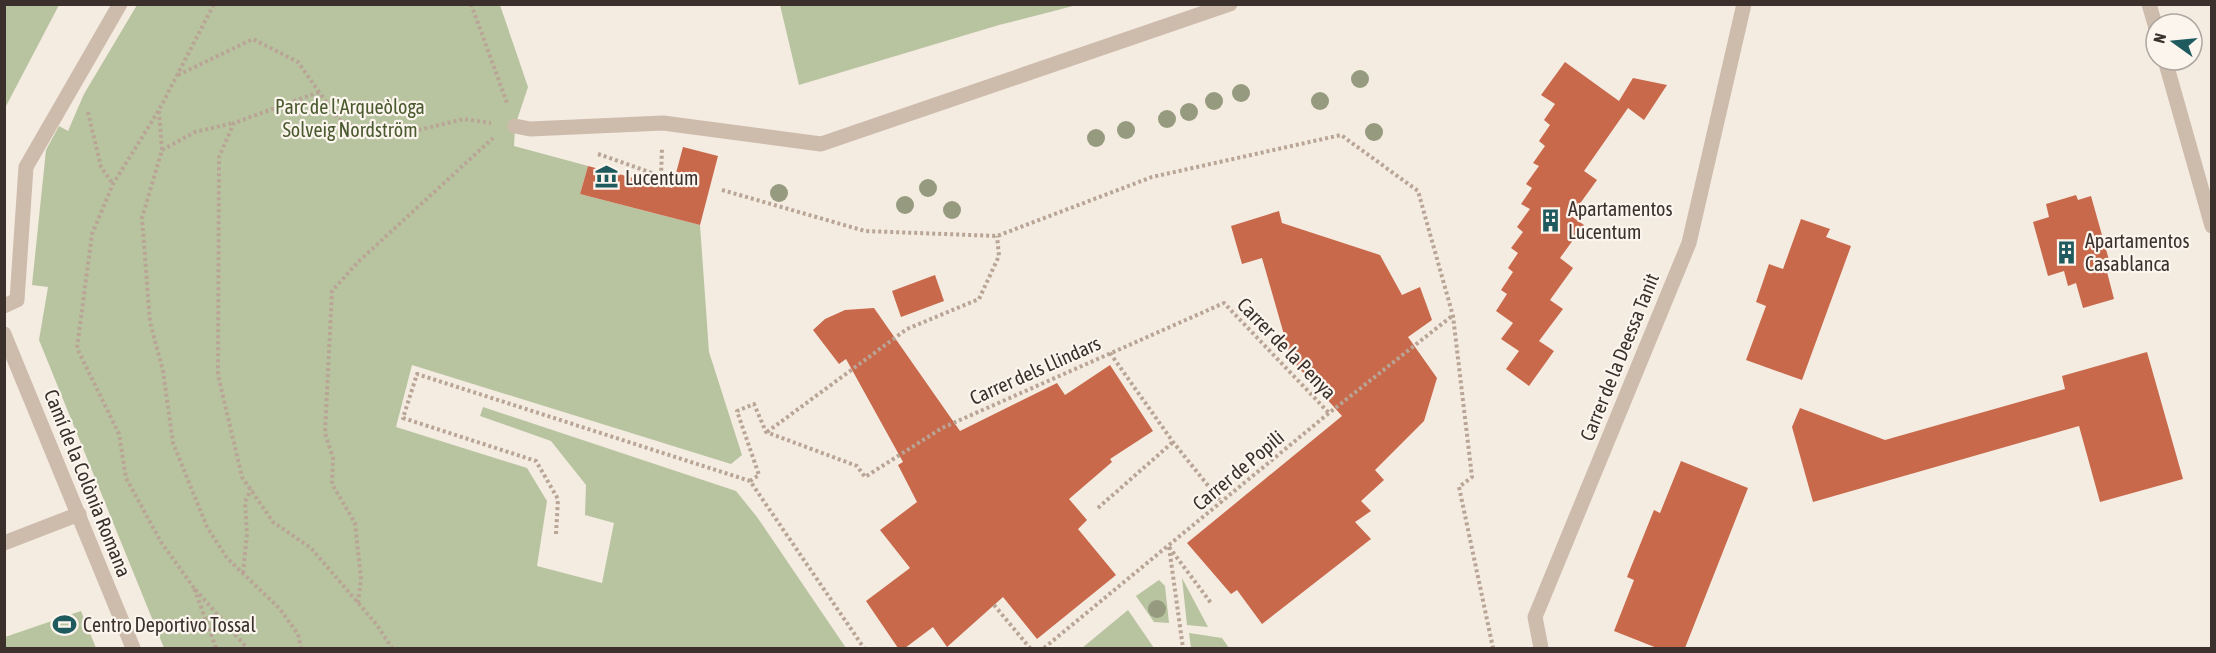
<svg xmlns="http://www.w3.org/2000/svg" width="2216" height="653" font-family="'Asap Condensed',sans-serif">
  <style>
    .green { fill: #b8c4a0 }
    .building { fill: #c8694b }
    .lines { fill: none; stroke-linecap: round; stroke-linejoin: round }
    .path { stroke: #b9a596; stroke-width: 4; stroke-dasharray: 3 3; stroke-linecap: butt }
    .service { stroke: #cdbbac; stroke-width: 15 }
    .pedestrian { stroke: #cdbbac; stroke-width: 15 }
    .minor { stroke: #cdbbac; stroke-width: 15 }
    .tree { fill: #969b7f }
    .labels { text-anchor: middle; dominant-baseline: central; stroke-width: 4.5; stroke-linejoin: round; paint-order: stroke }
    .park-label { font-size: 20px; fill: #4a5a2e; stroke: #fbf5ee }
    .poi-label { font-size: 20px; fill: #3b302b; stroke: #fbf5ee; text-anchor: start }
    .street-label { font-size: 20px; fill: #3b302b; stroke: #fbf5ee }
  </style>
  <rect width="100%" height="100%" fill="#f4ebe1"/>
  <g class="green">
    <polygon points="5,4 59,5 5,108 4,5"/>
    <polygon points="137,5 500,5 528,87 515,126 514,146 588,166 580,194 700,225 709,352 742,455 731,464 412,365 396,427 527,468 547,501 537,566 602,583 614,523 585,515 586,485 551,441 480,416 483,407 736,491 757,517 846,648 164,648 39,340 48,287 32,285 46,150 59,126 68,131 84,94"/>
    <polygon points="780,5 780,4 1077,5 999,25 799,85"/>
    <polygon points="1182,578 1208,627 1187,625"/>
    <polygon points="1159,580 1165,586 1169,623 1154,622 1136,596"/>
    <polygon points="1128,610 1154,648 1082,648"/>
    <polygon points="81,611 96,648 5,648 5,637"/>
    <polygon points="1189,633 1222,638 1229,648 1191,648"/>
  </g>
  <g class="building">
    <polygon points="1565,62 1619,101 1633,78 1667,85 1644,120 1628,108 1584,171 1597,180 1571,216 1584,225 1560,258 1573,268 1550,300 1563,309 1539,341 1554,351 1529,386 1506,369 1519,351 1501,339 1513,323 1496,311 1507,294 1501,290 1513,272 1508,268 1518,253 1511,248 1523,232 1517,227 1530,209 1521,204 1532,188 1526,184 1539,166 1533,163 1545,146 1539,141 1550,125 1544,120 1555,104 1541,95"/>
    <polygon points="683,147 718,156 700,225 580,194 588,166 672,188"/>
    <polygon points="2076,195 2078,200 2091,196 2111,267 2106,268 2114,299 2083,308 2076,283 2068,286 2064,271 2048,276 2033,222 2049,217 2046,204"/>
    <polygon points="1279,211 1282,223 1380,255 1402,295 1420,287 1432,320 1408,337 1437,378 1424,421 1375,470 1384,480 1361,501 1371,511 1355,522 1371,539 1262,624 1237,590 1231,594 1187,543 1342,416 1291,359 1262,258 1242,264 1231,226"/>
    <polygon points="1801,219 1830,229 1826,237 1851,246 1802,380 1746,360 1766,306 1756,302 1769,264 1783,269"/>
    <polygon points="935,275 944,301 901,317 892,291"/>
    <polygon points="874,308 960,431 1057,383 1065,395 1110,365 1153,431 1110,459 1112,462 1069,499 1087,520 1078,529 1116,575 1037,639 1003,597 947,647 933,627 905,648 898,648 866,601 910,568 880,530 917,502 898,465 903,462 846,359 839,364 813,330 825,319 845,310"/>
    <polygon points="2147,352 2183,479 2100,502 2079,426 1813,502 1792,427 1800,408 1885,440 2065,389 2062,376"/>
    <polygon points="1681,461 1748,488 1685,648 1657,648 1614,631 1634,580 1627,577 1654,510 1660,513"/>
  </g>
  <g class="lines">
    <g class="path">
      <polyline points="471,4 507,103"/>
      <polyline points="178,75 253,39 298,62 338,119 369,135 414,131 464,119 491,123"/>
      <polyline points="319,92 234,123 219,157 218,375 242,477 273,522 311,548 377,625 392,648"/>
      <polyline points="159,111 162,150 142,218 150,322 163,371 173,443 207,527 227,558 279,608 298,634 301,648"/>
      <polyline points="88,112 101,167 113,184"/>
      <polyline points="162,150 195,132 233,123"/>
      <polyline points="598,154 661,176 662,148"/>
      <polyline points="722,190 865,231 997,236 1152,177 1341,135 1418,191 1453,316 1472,477 1459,487 1493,648"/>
      <polyline points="1110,353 1173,442 1222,503"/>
      <polyline points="767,432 907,329 979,299 999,256 997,236"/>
      <polyline points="750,481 759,475 737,411 754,404 766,432 857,466 865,477 942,428 1224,303 1329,413"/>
      <polyline points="1098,508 1173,442"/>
      <polyline points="556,534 558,499 536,461 403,418 417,374 750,481 864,648"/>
      <polyline points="1169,547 1183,648"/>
      <polyline points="1169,547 1211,603"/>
      <polyline points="243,573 247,534 245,502 251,489"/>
      <polyline points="194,588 161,542 126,478 119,434 77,348 92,234 113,184 159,110 214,4"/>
      <polyline points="358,603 361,579 355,523 332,484 333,458 325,433 332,291 358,262 493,138"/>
      <polyline points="994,605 1030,648"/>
      <polyline points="216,648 194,588 247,648"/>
      <polyline points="1044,648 1329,413 1452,316"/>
    </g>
    <g class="service">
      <polyline points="515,126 530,129 663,123 821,144 1230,4"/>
      <polyline points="1541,648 1535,617 1689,243 1744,4"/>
    </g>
    <polyline class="pedestrian" points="4,306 17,300 26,167 120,4"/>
    <g class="minor">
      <polyline points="2149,4 2156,28"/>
      <polyline points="2165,60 2212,226"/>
      <polyline points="4,334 133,648"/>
      <polyline points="4,543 79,514"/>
    </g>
  </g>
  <g class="tree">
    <circle cx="1360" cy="79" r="9"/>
    <circle cx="1241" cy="93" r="9"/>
    <circle cx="1214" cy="101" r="9"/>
    <circle cx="1320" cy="101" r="9"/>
    <circle cx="1189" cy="112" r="9"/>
    <circle cx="1167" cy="119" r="9"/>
    <circle cx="1126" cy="130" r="9"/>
    <circle cx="1374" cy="132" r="9"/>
    <circle cx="1096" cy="138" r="9"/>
    <circle cx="928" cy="188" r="9"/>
    <circle cx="779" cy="193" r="9"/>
    <circle cx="905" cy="205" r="9"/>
    <circle cx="952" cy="210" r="9"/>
    <circle cx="1157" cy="609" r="9"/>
  </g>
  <defs>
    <symbol id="museum-bare" viewBox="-9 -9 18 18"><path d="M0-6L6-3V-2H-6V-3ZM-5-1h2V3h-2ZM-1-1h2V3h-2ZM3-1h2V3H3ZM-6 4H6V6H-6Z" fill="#1f5a5e" stroke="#fbf5ee" stroke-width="2.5" paint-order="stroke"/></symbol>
    <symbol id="building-bare" viewBox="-9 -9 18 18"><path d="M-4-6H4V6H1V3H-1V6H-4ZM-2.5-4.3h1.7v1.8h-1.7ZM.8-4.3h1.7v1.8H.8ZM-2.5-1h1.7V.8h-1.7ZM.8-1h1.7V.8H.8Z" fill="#1f5a5e" stroke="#fbf5ee" stroke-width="2.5" paint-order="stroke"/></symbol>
    <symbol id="stadium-bare" viewBox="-9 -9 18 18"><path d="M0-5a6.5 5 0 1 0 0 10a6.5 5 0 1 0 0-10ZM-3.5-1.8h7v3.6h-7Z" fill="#1f5a5e" stroke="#fbf5ee" stroke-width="2.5" paint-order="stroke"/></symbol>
  </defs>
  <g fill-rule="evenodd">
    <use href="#museum-bare" x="590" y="160" width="33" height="33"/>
    <use href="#building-bare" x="1534" y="204" width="33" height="33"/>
    <use href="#building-bare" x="2050" y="236" width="33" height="33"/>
    <use href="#stadium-bare" x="48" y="608" width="33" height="33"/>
  </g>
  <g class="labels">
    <g class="park-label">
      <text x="350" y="106">Parc de l'Arqueòloga<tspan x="350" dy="23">Solveig Nordström</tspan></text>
    </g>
    <g class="poi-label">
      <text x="625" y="177">Lucentum</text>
      <text x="1568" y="208">Apartamentos<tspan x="1568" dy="23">Lucentum</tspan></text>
      <text x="2085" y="240">Apartamentos<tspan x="2085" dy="23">Casablanca</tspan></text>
      <text x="83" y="624">Centro Deportivo Tossal</text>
    </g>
    <g class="street-label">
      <text transform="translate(1287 348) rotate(46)">Carrer de la Penya</text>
      <text transform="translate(1619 357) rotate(-68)">Carrer de la Deessa Tanit</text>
      <text transform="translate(1035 370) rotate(-24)">Carrer dels Llindars</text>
      <text transform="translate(1238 470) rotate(-40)">Carrer de Popili</text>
      <text transform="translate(88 483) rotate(68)">Camí de la Colònia Romana</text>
    </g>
  </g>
  <rect width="2216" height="653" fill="none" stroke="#3b302b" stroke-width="12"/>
  <g transform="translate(2174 42) rotate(285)"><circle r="28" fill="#fbf5ee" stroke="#aea6a0" stroke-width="1.5"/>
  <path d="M0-4.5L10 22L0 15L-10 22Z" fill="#1f5a5e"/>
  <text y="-9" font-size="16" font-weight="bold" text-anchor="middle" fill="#3b302b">N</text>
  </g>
</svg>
